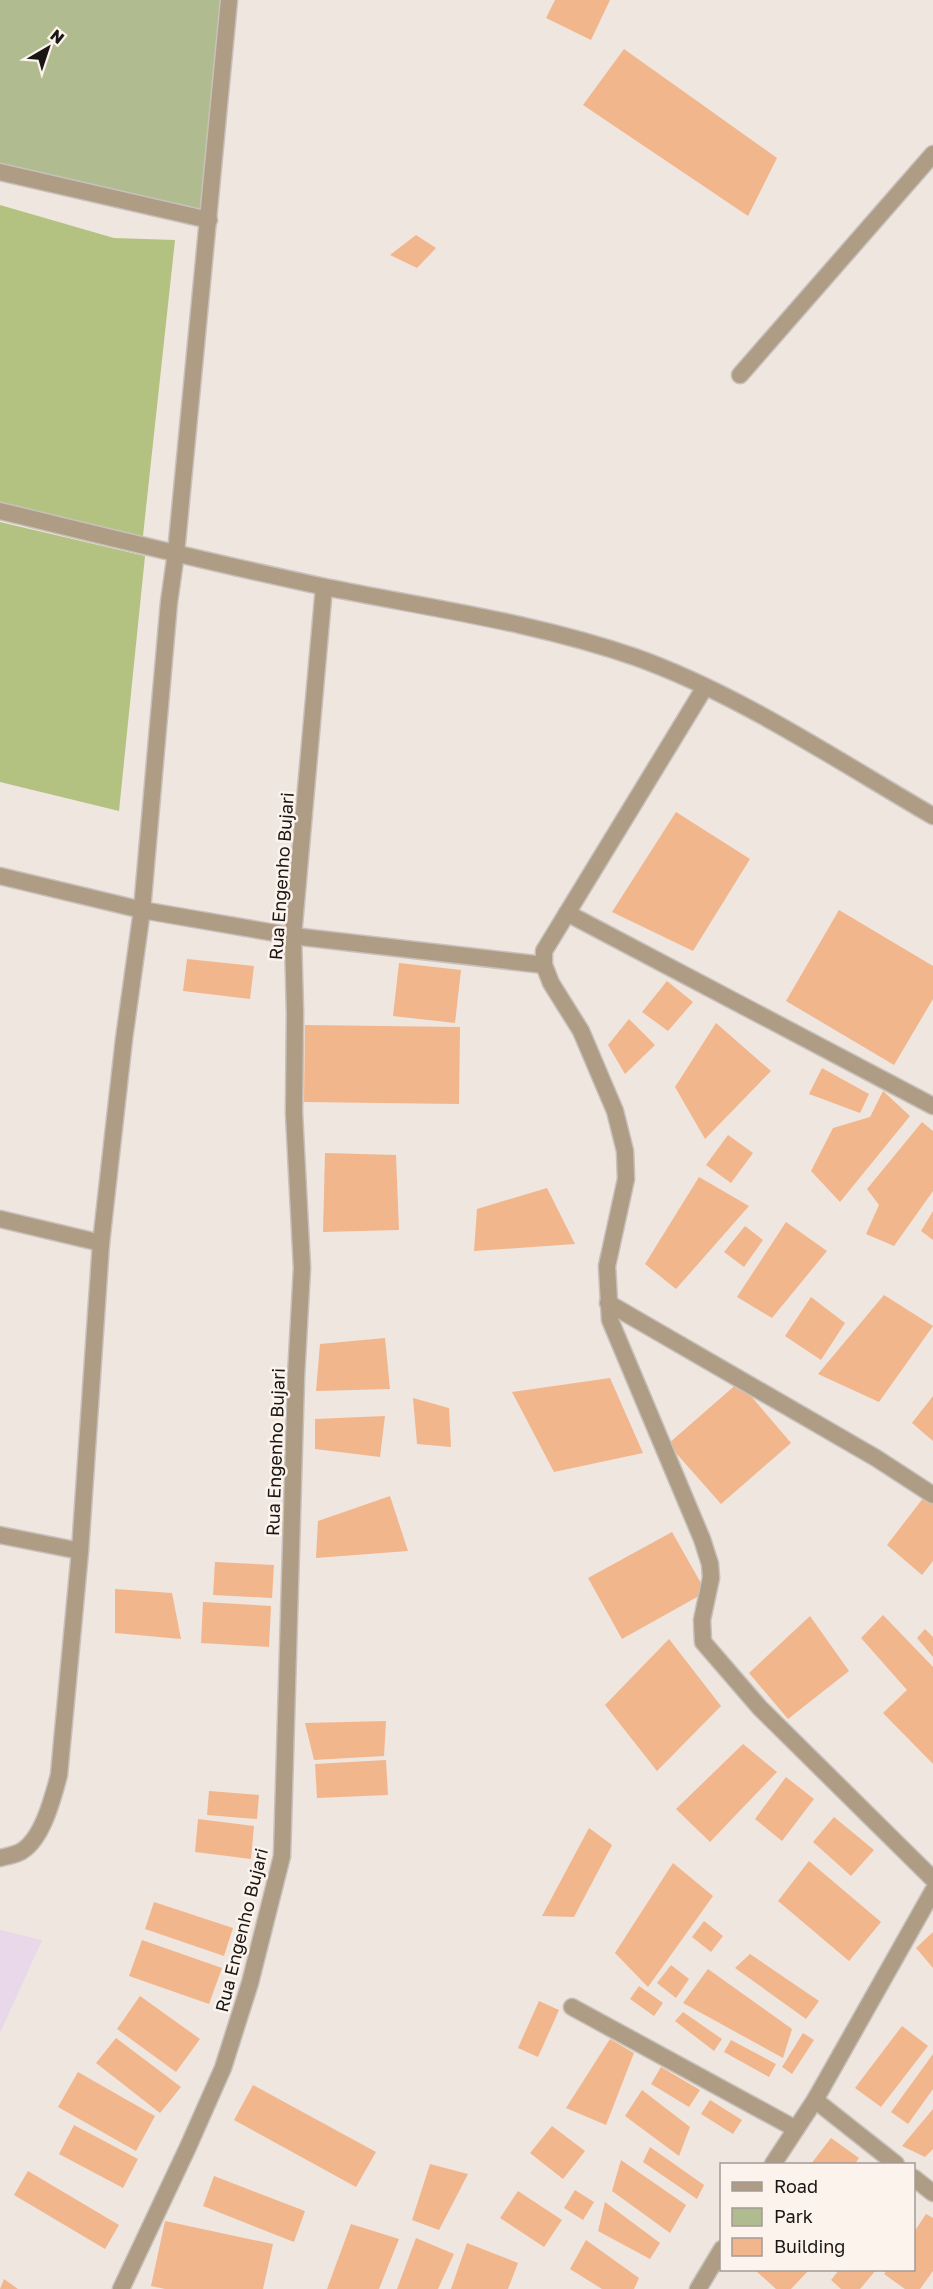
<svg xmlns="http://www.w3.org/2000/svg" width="933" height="2289" font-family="'Golos Text',sans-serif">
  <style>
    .education { fill: #e8d8ea }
    .green { fill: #b0bb90 }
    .forest { fill: #b3c281 }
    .building { fill: #f2b68c }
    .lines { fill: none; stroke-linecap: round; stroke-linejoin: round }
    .minor-casing { stroke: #c8c1bb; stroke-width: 19 }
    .minor { stroke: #ae9c84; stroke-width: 16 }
    .labels { text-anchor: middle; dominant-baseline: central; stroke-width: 5; stroke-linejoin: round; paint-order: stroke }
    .street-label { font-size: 18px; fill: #191614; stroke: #fdf3ed }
  </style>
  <rect width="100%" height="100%" fill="#efe6e0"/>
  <polygon class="education" points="0,1930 42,1940 0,2033"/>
  <polygon class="green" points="0,0 229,0 209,220 0,172"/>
  <g class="forest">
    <polygon points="0,205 114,238 175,240 142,545 0,511"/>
    <polygon points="0,522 145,556 119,811 0,782"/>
  </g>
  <g class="building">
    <polygon points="555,0 610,0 591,40 546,18"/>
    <polygon points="624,49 777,158 748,216 583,105"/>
    <polygon points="416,235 436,248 417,268 390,255"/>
    <polygon points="676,812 750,859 693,951 612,912"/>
    <polygon points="839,910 933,966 933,999 894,1065 786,1001"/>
    <polygon points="187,959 254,966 250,999 183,991"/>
    <polygon points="399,963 461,970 455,1023 393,1016"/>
    <polygon points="667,981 693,1002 668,1031 642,1012"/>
    <polygon points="629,1019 655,1045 625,1074 608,1045"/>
    <polygon points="716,1023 771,1071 705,1139 675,1087"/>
    <polygon points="305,1025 460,1027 459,1104 304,1102"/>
    <polygon points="822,1068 869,1094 860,1113 809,1094"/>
    <polygon points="883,1091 910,1116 840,1202 811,1171 833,1128 870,1117"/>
    <polygon points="922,1122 933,1131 933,1191 894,1246 866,1234 879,1205 867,1189"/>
    <polygon points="728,1135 753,1153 731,1183 706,1165"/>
    <polygon points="325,1153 396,1155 399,1230 323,1232"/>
    <polygon points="699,1177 749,1206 676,1289 645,1264"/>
    <polygon points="547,1188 575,1244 474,1251 477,1209"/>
    <polygon points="933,1211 933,1240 921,1231"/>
    <polygon points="786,1222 827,1251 772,1318 737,1297"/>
    <polygon points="745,1226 763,1240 744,1267 724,1252"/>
    <polygon points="884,1295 933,1326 879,1402 818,1374"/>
    <polygon points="811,1297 845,1323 821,1360 785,1336"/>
    <polygon points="385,1338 390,1389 316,1391 320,1344"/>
    <polygon points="610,1378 643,1453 554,1472 512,1392"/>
    <polygon points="739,1382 791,1443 721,1504 668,1444"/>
    <polygon points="933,1396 933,1441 912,1423"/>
    <polygon points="413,1398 449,1408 451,1447 417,1444"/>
    <polygon points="385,1416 380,1457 315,1449 315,1419"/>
    <polygon points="390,1496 408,1551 316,1558 318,1521"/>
    <polygon points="924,1497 933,1504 933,1561 922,1575 887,1545"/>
    <polygon points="672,1532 706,1592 622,1639 588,1578"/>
    <polygon points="215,1562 274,1565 272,1598 213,1595"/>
    <polygon points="115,1589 172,1593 181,1639 115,1633"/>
    <polygon points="203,1602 271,1606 269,1647 201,1643"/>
    <polygon points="883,1615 933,1667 933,1764 883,1713 907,1690 861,1638"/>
    <polygon points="810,1616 849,1671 788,1719 749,1673"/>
    <polygon points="925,1629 933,1637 933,1657 917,1638"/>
    <polygon points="669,1639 721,1706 657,1771 605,1705"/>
    <polygon points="386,1721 384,1756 314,1760 305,1723"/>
    <polygon points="743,1744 777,1772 710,1842 676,1809"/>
    <polygon points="386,1760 388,1795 317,1798 315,1764"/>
    <polygon points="786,1777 814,1799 782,1841 755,1819"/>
    <polygon points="209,1791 259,1795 257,1819 207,1815"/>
    <polygon points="834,1817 874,1850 851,1876 813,1842"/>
    <polygon points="198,1819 254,1826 251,1859 195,1852"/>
    <polygon points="589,1828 612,1845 574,1917 542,1916"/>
    <polygon points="809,1861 881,1922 849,1961 778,1901"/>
    <polygon points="673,1863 713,1896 648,1987 615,1953"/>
    <polygon points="154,1902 233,1928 224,1956 145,1929"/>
    <polygon points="704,1921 723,1936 711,1952 692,1937"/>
    <polygon points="933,1932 933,1968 916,1948"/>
    <polygon points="142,1940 222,1968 209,2004 129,1976"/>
    <polygon points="750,1954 819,2001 806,2019 735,1968"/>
    <polygon points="671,1965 689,1979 676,1998 657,1983"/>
    <polygon points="708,1969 792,2029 783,2058 683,2003"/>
    <polygon points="639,1986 663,2003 654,2016 630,1999"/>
    <polygon points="140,1996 200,2039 176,2072 117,2029"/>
    <polygon points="539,2001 559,2010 538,2057 518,2048"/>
    <polygon points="683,2012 722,2039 714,2051 675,2021"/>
    <polygon points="902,2026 928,2046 881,2107 855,2088"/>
    <polygon points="803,2033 814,2040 792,2074 782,2067"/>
    <polygon points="116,2038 181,2087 160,2113 96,2063"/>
    <polygon points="610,2039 634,2053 606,2125 566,2108"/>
    <polygon points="731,2040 776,2064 769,2077 724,2052"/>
    <polygon points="933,2054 933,2089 908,2124 891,2112"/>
    <polygon points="661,2067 700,2090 689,2107 651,2084"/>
    <polygon points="78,2072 155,2116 136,2151 58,2107"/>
    <polygon points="253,2085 376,2152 356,2187 234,2120"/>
    <polygon points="642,2090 690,2127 679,2156 625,2116"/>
    <polygon points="710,2100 742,2120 733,2134 701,2114"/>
    <polygon points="933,2109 933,2149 925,2157 902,2146"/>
    <polygon points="74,2125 138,2159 123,2188 59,2154"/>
    <polygon points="552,2126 585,2151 563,2179 530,2153"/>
    <polygon points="831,2138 859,2158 855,2164 811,2164"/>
    <polygon points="650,2147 704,2185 697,2199 643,2162"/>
    <polygon points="621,2160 686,2205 670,2233 612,2191"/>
    <polygon points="430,2164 468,2174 439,2230 412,2220"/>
    <polygon points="28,2171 119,2225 105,2249 14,2195"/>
    <polygon points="214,2176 305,2211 294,2242 203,2206"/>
    <polygon points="575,2190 594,2202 583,2220 564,2208"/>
    <polygon points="518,2191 562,2220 544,2247 500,2218"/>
    <polygon points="605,2202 660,2243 650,2259 598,2231"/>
    <polygon points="926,2214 933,2218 933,2271 920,2289 905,2289 884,2274 887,2270 914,2270 914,2232"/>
    <polygon points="165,2221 273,2244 263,2289 165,2289 151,2286"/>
    <polygon points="351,2224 399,2239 379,2289 327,2289"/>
    <polygon points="416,2238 454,2254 438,2289 397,2289"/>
    <polygon points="586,2240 639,2278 634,2289 602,2289 570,2269"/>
    <polygon points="467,2243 518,2263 508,2289 451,2289"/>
    <polygon points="755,2270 807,2270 808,2271 791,2289 776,2289"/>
    <polygon points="839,2270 876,2270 860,2289 841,2289 831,2280"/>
    <polygon points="4,2279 18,2289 0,2289"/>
  </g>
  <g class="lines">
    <defs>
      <g id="minor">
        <polyline points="0,172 209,220"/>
        <polyline points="740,375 933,154"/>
        <path d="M 0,511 C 108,537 216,564 325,587 C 429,608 534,622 635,657 C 739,694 838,761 933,816"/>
        <polyline points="705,687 544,951 544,965 551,983 581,1031 615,1111 625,1151 626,1179 607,1266 610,1320 702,1539 710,1564 711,1578 702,1620 703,1642 760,1708 933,1879"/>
        <polyline points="0,876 142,910 293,936 544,965"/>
        <polyline points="567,913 933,1106"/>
        <polyline points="0,1219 101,1243"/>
        <polyline points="608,1303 876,1458 933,1495"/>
        <polyline points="0,1535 80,1551"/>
        <path d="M 0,1858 C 7,1856 16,1855 22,1851 C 43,1838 53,1797 59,1775 L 80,1551 L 101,1243 L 124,1039 L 142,910 L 169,602 L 176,553 L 229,0"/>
        <polyline points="572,2007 796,2129"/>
        <polyline points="815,2100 896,2164"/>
        <polyline points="773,2164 815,2100 933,1891"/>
        <polyline points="914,2178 933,2193"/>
        <polyline points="121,2289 188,2147 223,2068 250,1983 282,1856 296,1377 302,1268 294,1113 295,1013 293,936 324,587"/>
        <polyline points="698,2289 722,2249"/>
      </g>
    </defs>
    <use href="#minor" class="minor-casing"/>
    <use href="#minor" class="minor"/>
  </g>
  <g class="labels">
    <g class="street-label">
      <text transform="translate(281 876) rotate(-86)">Rua Engenho Bujari</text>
      <text transform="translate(275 1452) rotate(-88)">Rua Engenho Bujari</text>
      <text transform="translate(241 1930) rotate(-76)">Rua Engenho Bujari</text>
    </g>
  </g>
  <rect x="720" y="2163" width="195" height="108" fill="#fdf3ed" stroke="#a29b96" stroke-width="1.5"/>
  <rect x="732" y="2182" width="30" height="9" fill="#ae9c84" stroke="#a29b96" stroke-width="1.5"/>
  <text x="774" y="2193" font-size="18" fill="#191614">Road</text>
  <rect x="732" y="2208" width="30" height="18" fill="#b0bb90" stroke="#a29b96" stroke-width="1.5"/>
  <text x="774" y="2223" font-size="18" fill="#191614">Park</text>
  <rect x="732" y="2238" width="30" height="18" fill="#f2b68c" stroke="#a29b96" stroke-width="1.5"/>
  <text x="774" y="2253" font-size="18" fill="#191614">Building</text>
  <g transform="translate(48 48) rotate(39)" stroke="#fdf3ed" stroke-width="4.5" paint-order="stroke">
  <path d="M0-4.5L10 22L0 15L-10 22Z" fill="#191614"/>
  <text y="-9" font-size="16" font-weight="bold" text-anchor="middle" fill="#191614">N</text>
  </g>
</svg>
